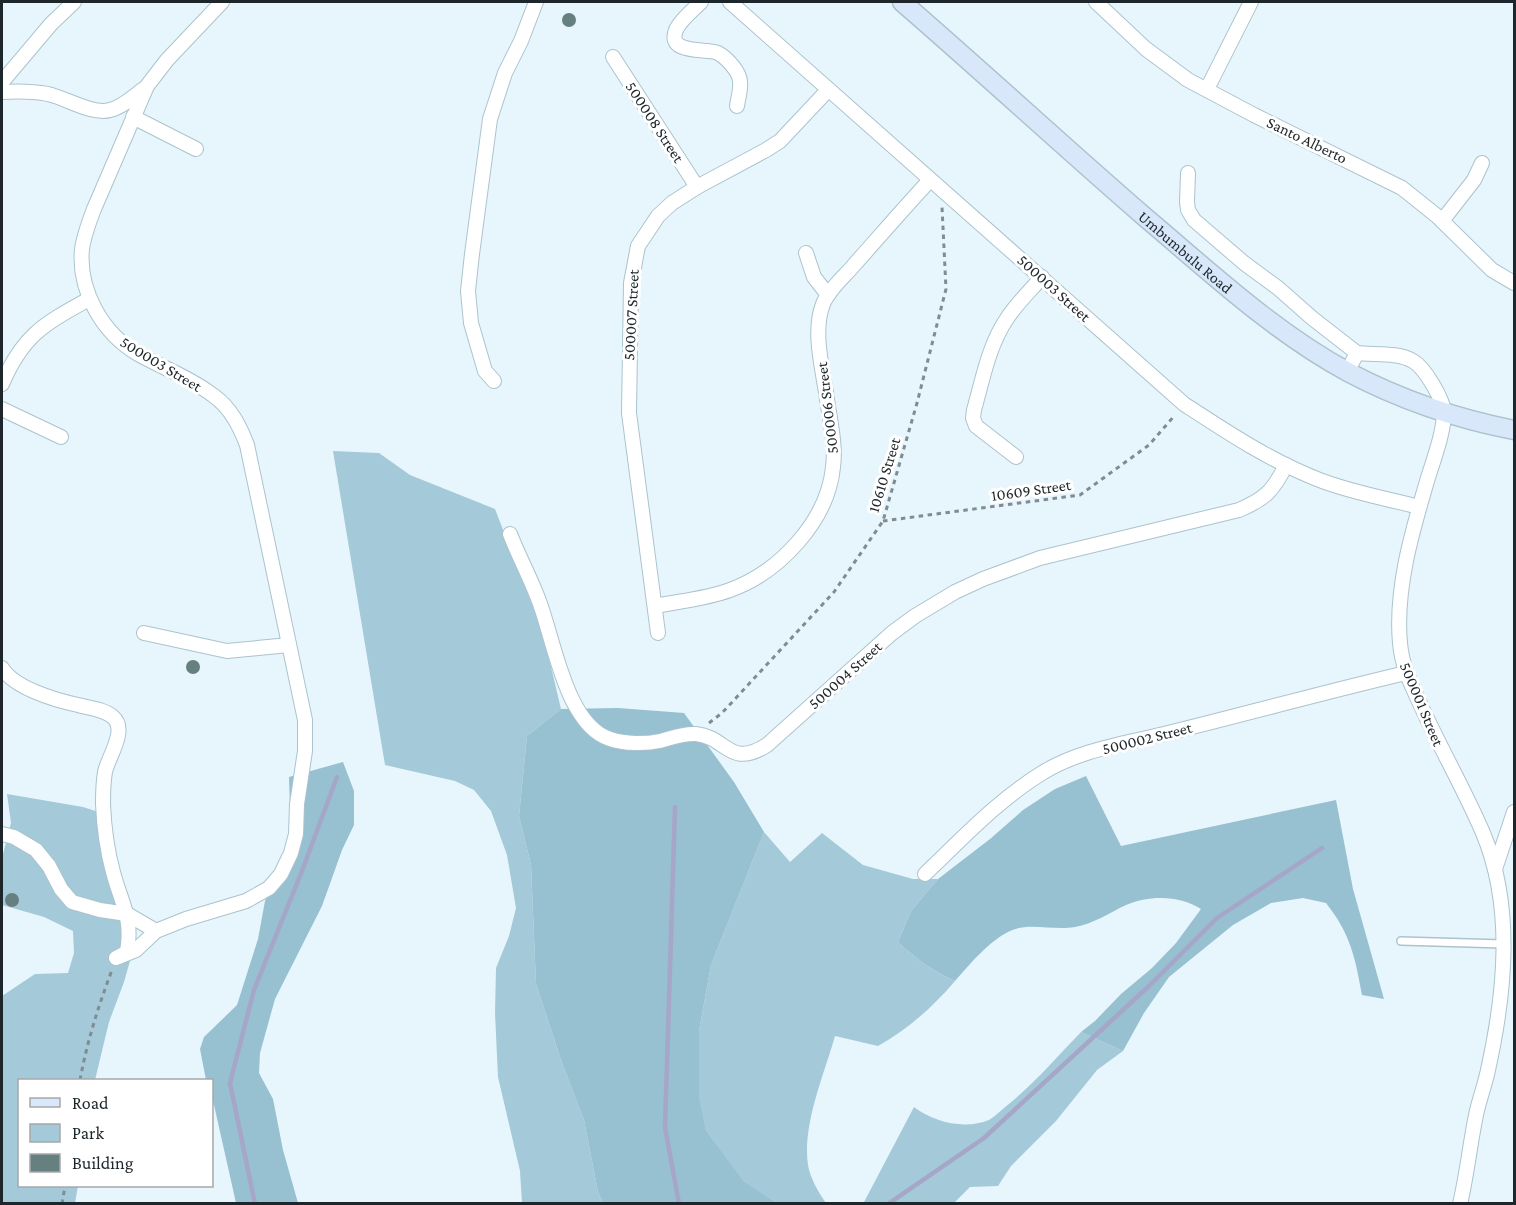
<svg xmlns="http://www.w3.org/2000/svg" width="1516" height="1205" font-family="'Crimson Pro',serif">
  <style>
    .green { fill: #a4c9d9 }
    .forest { fill: #97c0d1 }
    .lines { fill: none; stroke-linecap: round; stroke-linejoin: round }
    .stream { stroke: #a5a6c8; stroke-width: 4.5 }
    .building { fill: #668080 }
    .lane-casing { stroke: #abc3cd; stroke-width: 10 }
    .street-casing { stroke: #abc3cd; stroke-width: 16 }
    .secondary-casing { stroke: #abc3cd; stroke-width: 21 }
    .path { stroke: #808c91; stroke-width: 3; stroke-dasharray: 4.5 4.5; stroke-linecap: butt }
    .lane { stroke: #fff; stroke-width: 7 }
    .street { stroke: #fff; stroke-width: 14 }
    .secondary { stroke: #d9e7fa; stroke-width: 18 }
    .labels { text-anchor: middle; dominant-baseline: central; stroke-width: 6; stroke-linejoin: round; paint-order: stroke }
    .street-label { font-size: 16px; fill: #1d262a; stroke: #fff }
  </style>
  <rect width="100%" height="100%" fill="#e7f6fc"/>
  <g class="green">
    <polygon points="333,451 379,453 410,475 495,509 543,633 561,709 527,736 519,816 531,865 536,984 562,1063 584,1120 598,1192 603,1203 522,1203 520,1171 498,1077 495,1013 496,968 509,936 516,908 507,855 491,811 474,790 455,781 385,765"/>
    <polygon points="7,794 83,807 108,815 109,832 134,928 130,961 124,982 109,1022 95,1080 20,1080 20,1186 78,1186 75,1203 2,1204 2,996 35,974 68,973 74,953 73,931 44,917 2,905 2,858 11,823"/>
    <path d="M 764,832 L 790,862 L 822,833 L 863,865 L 913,879 L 938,879 L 911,911 L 898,942 C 916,959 933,971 955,981 C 933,1007 908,1029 878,1046 L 835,1036 C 824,1075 802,1125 808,1165 C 810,1178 819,1193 826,1203 L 777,1203 L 744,1183 L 706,1130 L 698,1098 L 699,1031 L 711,965 Z"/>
    <path d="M 1081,1032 L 1123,1051 L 1097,1070 L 1056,1121 L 1011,1166 L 998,1186 L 970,1187 L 954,1203 L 863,1204 L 914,1107 C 933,1122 965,1130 989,1120 C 994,1117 999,1112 1004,1108 C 1032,1086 1056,1058 1081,1032 Z"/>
  </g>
  <g class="forest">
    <polygon points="618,708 684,713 734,782 764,832 711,965 699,1031 699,1098 706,1130 744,1182 777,1203 603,1203 598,1192 584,1120 562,1063 536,984 531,865 519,816 527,736 561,709"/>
    <polygon points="343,762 354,791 354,825 342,850 322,906 275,999 260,1053 259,1073 273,1099 283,1150 298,1203 236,1203 212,1096 212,1080 206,1080 200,1049 204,1037 237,1005 258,939 265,901 291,837 289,777"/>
    <path d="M 1086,776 L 1121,846 L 1336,800 L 1353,889 L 1384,999 L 1362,995 C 1355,957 1351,935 1326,903 L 1303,898 L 1271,903 L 1233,925 L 1169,977 L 1144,1013 L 1123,1051 L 1081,1032 L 1095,1021 L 1121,994 L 1152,968 L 1176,943 L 1201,909 C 1180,895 1149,895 1126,905 C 1109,913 1093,924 1075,927 C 1054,931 1029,922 1010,931 C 989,941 970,964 955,981 C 933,971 916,959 898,942 L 911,911 L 938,879 L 990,839 L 1023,810 L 1055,789 Z"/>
  </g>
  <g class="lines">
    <g class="stream">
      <polyline points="675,807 665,1127 679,1204"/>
      <polyline points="255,1204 230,1083 254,990 302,871 337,777"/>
      <polyline points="888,1204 984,1138 1148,987 1217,918 1322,848"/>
    </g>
  </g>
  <g class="building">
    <circle cx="569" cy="20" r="7"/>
    <circle cx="193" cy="667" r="7"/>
    <circle cx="12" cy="900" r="7"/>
  </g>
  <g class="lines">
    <defs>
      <polyline id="lane" points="1401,941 1503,944"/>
      <g id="street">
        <path d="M 701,2 C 693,10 680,20 676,30 C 666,55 707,48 718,53 C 727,58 740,72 740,82 C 741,90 738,98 737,106"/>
        <path d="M 730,2 L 1184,404 C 1227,432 1269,460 1317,479 C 1349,492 1385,498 1419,507"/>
        <polyline points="1096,2 1146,49 1188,80 1254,115 1402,188 1437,216 1492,270 1514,283"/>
        <polyline points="613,57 697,187"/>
        <polyline points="2,82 51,24 74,2"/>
        <polyline points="1207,89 1251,2"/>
        <path d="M 2,92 C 17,91 32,91 48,94 C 66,98 92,115 110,110 C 123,107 135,95 145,88"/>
        <polyline points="133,117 196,149"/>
        <polyline points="1188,173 1187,202 1188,210 1194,220 1244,263 1278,288 1312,318 1357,353 1347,372"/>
        <polyline points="1442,221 1474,180 1482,163"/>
        <polyline points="806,253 814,277 828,295"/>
        <path d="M 1357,353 C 1374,355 1398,352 1413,361 C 1425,368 1443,399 1444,412 C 1444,433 1433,461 1427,481 C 1412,532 1395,589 1400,643 C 1402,668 1413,688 1423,710 C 1442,751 1465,791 1483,833 C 1514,907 1505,993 1488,1070 C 1485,1085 1479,1100 1476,1115 C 1470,1144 1467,1174 1460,1204"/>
        <polyline points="494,381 485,371 471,323 468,291 472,254 490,119 505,73 521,41 536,2"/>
        <path d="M 2,384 C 23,335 44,324 89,299"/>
        <polyline points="2,409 61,437"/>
        <path d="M 1016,457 L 976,426 L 973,418 L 974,410 C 983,378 989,344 1008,317 C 1018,302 1031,290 1042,277"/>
        <path d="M 510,534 C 519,557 531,579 539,601 C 554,640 566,725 610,739 C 625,744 645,744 660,741 C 672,738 683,733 696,734 C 727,737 729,769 767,745 L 892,633 L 915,616 L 955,592 L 983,579 L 1040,558 L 1239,510 C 1265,499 1273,491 1286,465"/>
        <path d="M 655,606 C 680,601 706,599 730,590 C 780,572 828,520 833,467 C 836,445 830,421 827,399 C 823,370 812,332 823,304 C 829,289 844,277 854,265 C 879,237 904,208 930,180"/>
        <polyline points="144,633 227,651 289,645"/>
        <polyline points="658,633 629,413 631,283 638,246 658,216 672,203 697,187 766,150 780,141 828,90"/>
        <path d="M 2,668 C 14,688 55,700 78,705 C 89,708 104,709 113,717 C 128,730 108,757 105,772 C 103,783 103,793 103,804 C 104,827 107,850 113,872 C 121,903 133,917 127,952 L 118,957"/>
        <polyline points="2,834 14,837 36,850 49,866 61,889 72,902 100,910 127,914 156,931"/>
        <polyline points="1495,869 1514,812"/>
        <path d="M 925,874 C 962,839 998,800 1042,773 C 1082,748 1132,743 1176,731 C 1253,712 1329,691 1406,673"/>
        <path d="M 116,958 L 136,950 L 156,931 L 186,919 L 246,901 L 269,888 L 281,874 L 291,853 L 296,834 L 297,804 L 305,751 L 305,720 L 247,445 C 240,427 231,408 214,396 C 191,378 163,368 138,354 C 102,333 78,290 82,249 C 84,235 89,222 94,209 L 147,86 L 167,60 L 222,2"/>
      </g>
      <g id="secondary">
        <path id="s1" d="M 902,2 C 984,73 1064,147 1146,218 C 1210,272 1274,332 1348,372 C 1399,399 1458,419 1514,430"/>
      </g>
    </defs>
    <use href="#lane" class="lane-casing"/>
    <use href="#street" class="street-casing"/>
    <use href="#secondary" class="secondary-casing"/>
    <g class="path">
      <polyline points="883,521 1080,495 1149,445 1175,415"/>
      <polyline points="709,723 722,713 834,592 883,521 917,403 946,289 942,207"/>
      <path d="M 80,1080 C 87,1042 98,1007 112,970"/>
      <polyline points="62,1204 65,1186"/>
    </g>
    <use href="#lane" class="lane"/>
    <use href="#street" class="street"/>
    <use href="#secondary" class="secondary"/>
  </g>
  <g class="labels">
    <g class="street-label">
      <text transform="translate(655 122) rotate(57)">500008 Street</text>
      <text transform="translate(1307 140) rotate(26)">Santo Alberto</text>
      <text stroke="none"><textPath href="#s1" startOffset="378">Umbumbulu Road</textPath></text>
      <text transform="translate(1054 288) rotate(42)">500003 Street</text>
      <text transform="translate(631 315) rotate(-87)">500007 Street</text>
      <text transform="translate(161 364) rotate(31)">500003 Street</text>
      <text transform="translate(827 408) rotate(-97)">500006 Street</text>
      <text transform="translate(884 475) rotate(-73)">10610 Street</text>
      <text transform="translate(1031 490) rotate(-8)">10609 Street</text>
      <text transform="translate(845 675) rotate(-42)">500004 Street</text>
      <text transform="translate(1422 704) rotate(67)">500001 Street</text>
      <text transform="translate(1147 738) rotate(-14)">500002 Street</text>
    </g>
  </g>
  <rect width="1516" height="1205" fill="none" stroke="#1d262a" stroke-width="6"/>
  <rect x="18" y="1079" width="195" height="108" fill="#ffffff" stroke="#a5a8aa" stroke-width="1.5"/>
  <rect x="30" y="1098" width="30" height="9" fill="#d9e7fa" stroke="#a5a8aa" stroke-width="1.5"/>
  <text x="72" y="1109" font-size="18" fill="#1d262a">Road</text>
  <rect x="30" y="1124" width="30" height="18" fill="#a4c9d9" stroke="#a5a8aa" stroke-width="1.5"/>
  <text x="72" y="1139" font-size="18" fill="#1d262a">Park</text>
  <rect x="30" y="1154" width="30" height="18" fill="#668080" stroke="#a5a8aa" stroke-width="1.5"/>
  <text x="72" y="1169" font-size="18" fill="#1d262a">Building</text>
</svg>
